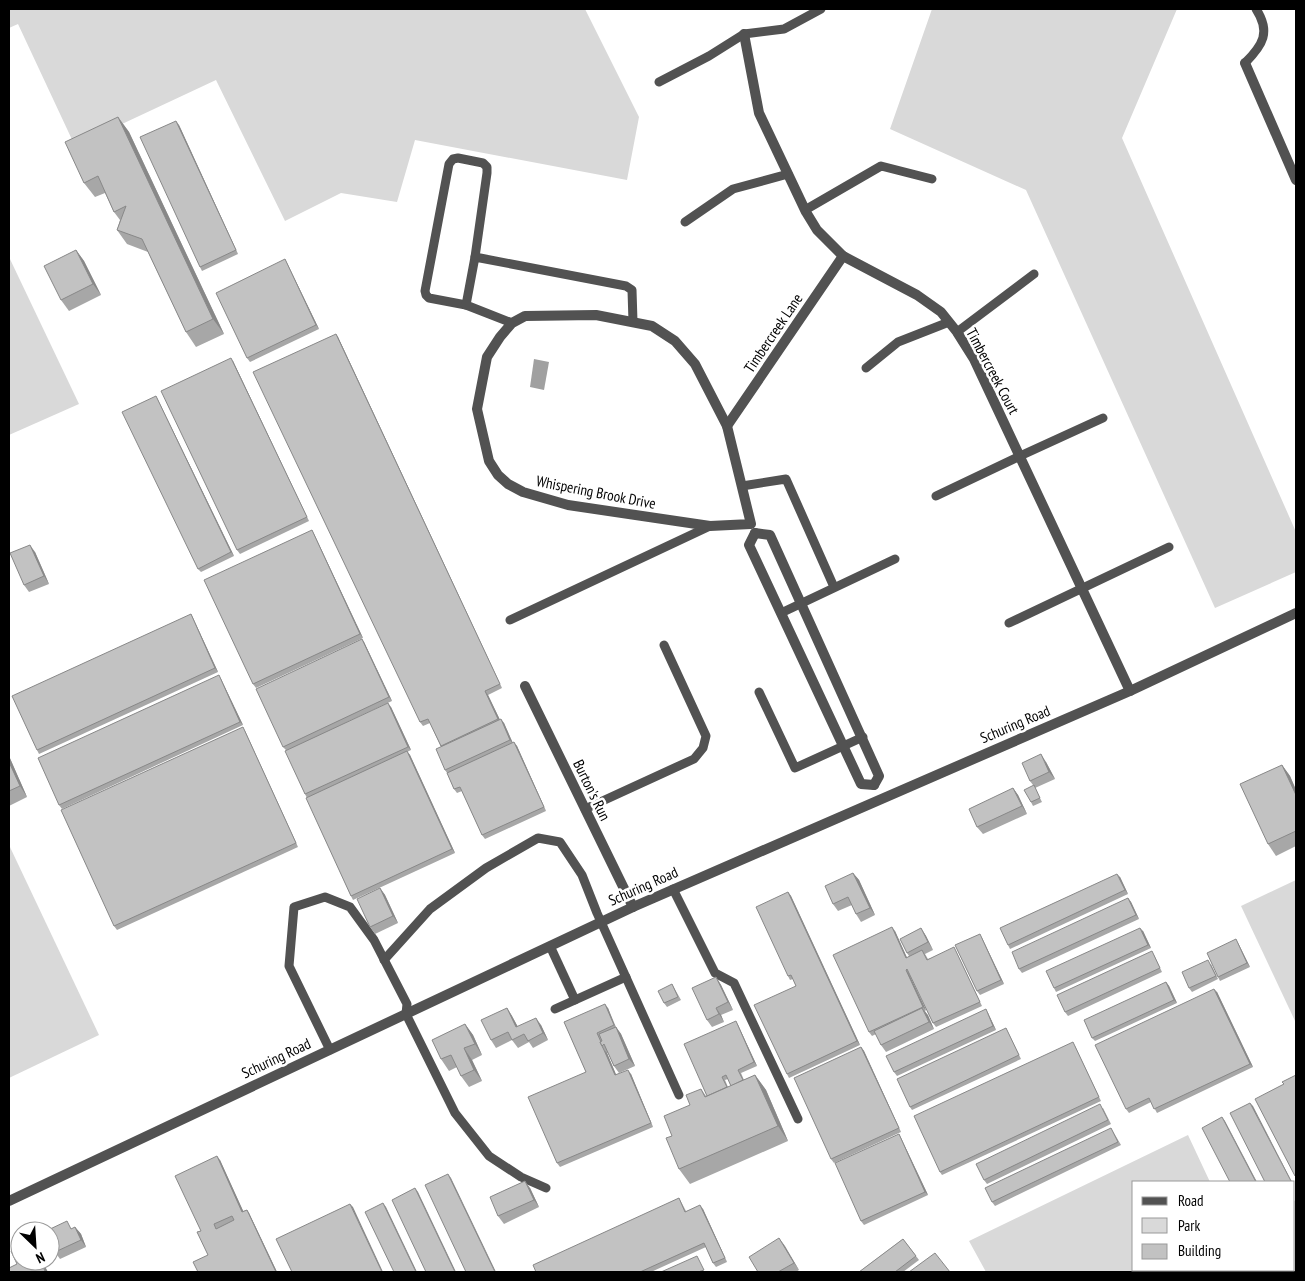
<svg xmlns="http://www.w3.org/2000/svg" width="1305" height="1281" font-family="'PT Sans Narrow',sans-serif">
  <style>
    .green { fill: #d9d9d9 }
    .water { fill: #a0a0a0 }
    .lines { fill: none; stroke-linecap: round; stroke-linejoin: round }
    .lane { stroke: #525252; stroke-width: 9 }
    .street { stroke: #525252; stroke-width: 10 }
    .wall { fill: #a7a7a7; fill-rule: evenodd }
    .shaded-wall { fill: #888 }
    .building { fill: #c2c2c2; stroke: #888; fill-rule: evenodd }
    .labels { text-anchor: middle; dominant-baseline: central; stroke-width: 5; stroke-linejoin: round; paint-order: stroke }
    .street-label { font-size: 15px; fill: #000; stroke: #fff }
  </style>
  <rect width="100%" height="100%" fill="#fff"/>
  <g class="green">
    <polygon points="9,9 585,9 639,117 627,180 415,140 397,202 341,193 285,221 216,80 75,146 18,24 9,28"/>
    <polygon points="932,9 1177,9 1122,138 1296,532 1296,572 1215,608 1026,190 890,129"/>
    <polygon points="9,257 79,404 9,435"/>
    <polygon points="9,845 99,1035 9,1078"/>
    <polygon points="1296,880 1296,1023 1241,906"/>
    <polygon points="1188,1135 1210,1182 1134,1182 1134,1270 1294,1270 1294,1201 1296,1200 1296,1272 986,1272 969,1241"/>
  </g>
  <polygon class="water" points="534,359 549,362 544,390 530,387"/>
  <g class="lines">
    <g class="lane">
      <path d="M 1245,63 C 1263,45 1271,32 1256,9"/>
      <polyline points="659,82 709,56 744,34 784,29 821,9"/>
      <polyline points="805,210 881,166 932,179"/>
      <polyline points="685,222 733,189 788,174"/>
      <polyline points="466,305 429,298 426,295 425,291 449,164 453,159 458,158 483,163 487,167 487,173 475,257"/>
      <polyline points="512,323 466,305 475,257 626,286 632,290 633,322"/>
      <polyline points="957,332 1034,274"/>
      <polyline points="866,368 898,342 949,322"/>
      <polyline points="742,486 786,479 834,587"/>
      <polyline points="936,496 1020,456 1103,418"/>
      <polyline points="781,613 895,559"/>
      <polyline points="510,620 710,526"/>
      <polyline points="1009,623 1169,547"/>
      <polyline points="759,692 795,768 863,737"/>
      <polyline points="585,809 694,759 703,748 706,736 664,645"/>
      <polyline points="673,889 715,973 734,983 798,1119"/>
      <polyline points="550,946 575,1000"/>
      <polyline points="384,960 430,909 486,868 538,838 560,842 582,875 597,913 679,1095"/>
      <polyline points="555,1009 626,977"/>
      <polyline points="330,1050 289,966 294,907 325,897 350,907 374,940 407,1004 406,1014 455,1113 489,1156 521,1177 546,1188"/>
    </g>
    <g class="street">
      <polyline points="744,34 759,113 806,212 817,230 843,256 917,295 941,312 957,332 974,359 1130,691"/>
      <polyline points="1245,63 1296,180"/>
      <polygon points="596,315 652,326 675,341 695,364 727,426 751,524 710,526 568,505 523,492 508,484 498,475 489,461 477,409 487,357 500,337 512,323 525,316"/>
      <polyline points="727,426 843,256"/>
      <polyline points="755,533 770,535 879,776 874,785"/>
      <polyline points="755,533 749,545 861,784 874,785"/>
      <polyline points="525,686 633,907"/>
      <polyline points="9,1201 633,907 1130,691 1296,613"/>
    </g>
  </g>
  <g class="wall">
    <polygon points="118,117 129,132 224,334 196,347 186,332 148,252 127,244 117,230 120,220 114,212 105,193 95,197 84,183"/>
    <polygon points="179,125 238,254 202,271 200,267"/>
    <polygon points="76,250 84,261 101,295 69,311 61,300"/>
    <polygon points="285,259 287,263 319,329 250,362 247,358"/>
    <polygon points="336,334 338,337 502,688 488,695 500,720 504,723 513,743 517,746 546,811 485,839 482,835 462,791 457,793 454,789 447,773 445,770 441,747 430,723 423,726 420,722"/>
    <polygon points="233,361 309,521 240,554 237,550"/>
    <polygon points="156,396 158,400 234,556 201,572 198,569"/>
    <polygon points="312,530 314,534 363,638 256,688 253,684"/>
    <polygon points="35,552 49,584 29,592 24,585"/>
    <polygon points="191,614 193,618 218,672 39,754 37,750"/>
    <polygon points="362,639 364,642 392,701 347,722 391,707 411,750 407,752 410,755 455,853 353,900 351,896 307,798 305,794 286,750 283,747"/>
    <polygon points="221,679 243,725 62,809 59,805"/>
    <polygon points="245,731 298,847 117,930 114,926"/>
    <polygon points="9,756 27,797 9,806"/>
    <polygon points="1046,762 1055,779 1035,788 1042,802 1033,806 1031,802 1033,785 1030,781"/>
    <polygon points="1282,765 1290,776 1296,790 1296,846 1276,856 1268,844"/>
    <polygon points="1013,788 1018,795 1027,814 983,834 977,827"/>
    <polygon points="853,873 859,880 875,915 861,922 856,914 852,905 838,911 833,904"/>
    <polygon points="1120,877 1128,894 1010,949 1008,945"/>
    <polygon points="380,888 385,895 398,923 375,934 370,927"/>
    <polygon points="788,892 791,896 860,1045 789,1078 787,1074 796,986 793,979 790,980 788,976"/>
    <polygon points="1128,898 1131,902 1139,919 1022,973 1019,969"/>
    <polygon points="921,928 926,936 933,950 925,954 928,959 956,951 982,1006 936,1027 933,1023 909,973 909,974 926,1010 925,1011 934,1029 886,1052 881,1045 876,1034 872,1036 869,1032 895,931 907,958 909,956 907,953"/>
    <polygon points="1143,931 1151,948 1056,992 1054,988"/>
    <polygon points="982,938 1004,984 980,995 977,991"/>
    <polygon points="1238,943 1250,967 1220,981 1218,977"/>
    <polygon points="1154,955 1162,972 1068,1016 1065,1012"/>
    <polygon points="1211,964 1218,979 1192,992 1189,988"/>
    <polygon points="716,977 721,985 733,1010 721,1015 724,1022 712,1027 707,1020"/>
    <polygon points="1166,982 1169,986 1177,1003 1095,1041 1092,1038"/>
    <polygon points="672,984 681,1000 667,1007 664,1003"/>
    <polygon points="1217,992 1253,1067 1157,1113 1151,1102 1129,1113 1126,1109"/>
    <polygon points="507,1008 512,1016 518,1027 541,1025 548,1040 533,1048 529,1042 518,1048 512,1040 496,1048 491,1040"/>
    <polygon points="608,1008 616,1027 621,1034 635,1066 619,1073 614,1066 608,1053 607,1053 616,1075 631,1074 653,1127 560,1167 557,1163 586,1072 564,1022"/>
    <polygon points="988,1013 996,1030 897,1076 894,1072"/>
    <polygon points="465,1024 473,1035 482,1055 472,1060 482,1081 469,1087 461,1076 457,1067 449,1071 441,1059"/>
    <path d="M 738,1025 L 757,1066 L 741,1073 L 744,1080 L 755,1075 L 766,1090 L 788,1141 L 690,1184 L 679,1169 L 672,1136 L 701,1089 L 706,1096 L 707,1096 ZM 728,1079 L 731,1086 L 728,1087 L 725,1080 Z"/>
    <polygon points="1006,1028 1008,1032 1021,1059 912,1110 910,1107"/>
    <polygon points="1075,1046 1101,1101 942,1175 940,1172"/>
    <polygon points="861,1047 864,1051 901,1132 834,1163 831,1159"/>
    <polygon points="1103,1108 1111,1124 987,1184 984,1180"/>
    <polygon points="1111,1128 1121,1145 995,1206 992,1202"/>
    <polygon points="899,1134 901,1138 928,1195 864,1225 861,1221"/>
    <polygon points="220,1160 243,1211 247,1210 249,1213 277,1272 208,1255 201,1231"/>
    <polygon points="530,1188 539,1207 504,1224 498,1216"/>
    <polygon points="679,1198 686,1211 703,1209 727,1262 716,1267 713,1263 706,1247 651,1272 536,1272"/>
    <polygon points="75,1227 81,1234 86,1247 60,1259 55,1252"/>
    <polygon points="779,1238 799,1270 796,1272 758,1272"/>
    <polygon points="903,1239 919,1260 903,1272 859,1272"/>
  </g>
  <g class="shaded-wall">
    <polygon points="118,117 129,132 224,334 213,319"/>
    <polygon points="176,121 179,125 238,254 236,250"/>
    <polygon points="76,250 84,261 101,295 93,284"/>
    <polygon points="285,259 287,263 319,329 316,325"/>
    <polygon points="336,334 338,337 502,688 500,684"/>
    <polygon points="231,358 233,361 309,521 307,517"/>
    <polygon points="156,396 158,400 234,556 231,552"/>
    <polygon points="312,530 314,534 363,638 360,634"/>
    <polygon points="30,545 35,552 49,584 44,576"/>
    <polygon points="191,614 193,618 218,672 215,668"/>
    <polygon points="362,639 364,642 392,701 389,697"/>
    <polygon points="219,675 221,679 243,725 240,722"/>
    <polygon points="485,691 488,695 501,722 498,719"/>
    <polygon points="388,703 391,707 411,750 408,747"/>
    <polygon points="501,719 504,723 513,744 510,740"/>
    <polygon points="243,727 245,731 298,847 296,843"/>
    <polygon points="514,742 517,746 546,811 544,807"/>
    <polygon points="407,751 410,755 455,853 452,849"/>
    <polygon points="1041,754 1046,762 1055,779 1049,772"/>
    <polygon points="9,756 27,797 20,786 9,762"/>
    <polygon points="1282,765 1290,776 1296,790 1296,795"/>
    <polygon points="1013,788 1018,795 1027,814 1022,806"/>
    <polygon points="853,873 859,880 875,915 870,908"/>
    <polygon points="1117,874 1120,877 1128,894 1125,890"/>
    <polygon points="380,888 385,895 398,923 393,916"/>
    <polygon points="788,892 791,896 860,1045 857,1041"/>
    <polygon points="1128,898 1131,902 1139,919 1136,915"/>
    <polygon points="892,927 895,931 909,962 906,958"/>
    <polygon points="921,928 926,936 933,950 928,942"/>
    <polygon points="1140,928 1143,931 1151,948 1148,945"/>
    <polygon points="980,934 982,938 1004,984 1001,980"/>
    <polygon points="1236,939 1250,967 1247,963"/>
    <polygon points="906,970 909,974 926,1010 923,1007"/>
    <polygon points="716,977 721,985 733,1010 728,1002"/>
    <polygon points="1166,982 1169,986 1177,1003 1174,1000"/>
    <polygon points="1214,989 1217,992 1253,1067 1250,1064"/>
    <polygon points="605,1004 608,1008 616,1029 614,1025"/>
    <polygon points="507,1008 512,1016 522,1035 516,1027"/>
    <polygon points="716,1008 721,1015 724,1022 719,1014"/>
    <polygon points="922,1008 928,1015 934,1029 929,1022"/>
    <polygon points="986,1009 988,1013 996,1030 993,1026"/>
    <polygon points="536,1018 541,1025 548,1040 543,1033"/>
    <polygon points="736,1021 738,1025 757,1066 754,1062"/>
    <polygon points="465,1024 473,1035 482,1055 475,1044"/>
    <polygon points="616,1027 621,1034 635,1066 629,1059"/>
    <polygon points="861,1047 864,1051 901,1132 899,1128"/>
    <polygon points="464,1048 472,1060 482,1081 474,1070"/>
    <polygon points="604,1050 607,1053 618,1079 615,1075"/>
    <polygon points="628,1070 631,1074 653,1127 651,1123"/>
    <polygon points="755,1075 766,1090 788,1141 778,1126"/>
    <polygon points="1250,1103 1253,1106 1292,1182 1291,1181"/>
    <polygon points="1222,1117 1225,1121 1257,1182 1256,1182"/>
    <polygon points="899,1134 901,1138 928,1195 925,1192"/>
    <polygon points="217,1156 220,1160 245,1215 242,1212"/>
    <polygon points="448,1174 451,1178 496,1272 495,1272"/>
    <polygon points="525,1181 530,1188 539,1207 534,1200"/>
    <polygon points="415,1188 418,1192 456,1272 455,1272"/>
    <polygon points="383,1203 386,1207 417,1272 416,1272"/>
    <polygon points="350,1204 353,1207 383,1272 382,1272"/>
    <polygon points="700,1205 703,1209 727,1262 725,1258"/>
    <polygon points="247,1210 249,1213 277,1272 276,1272"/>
    <polygon points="75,1227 81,1234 86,1247 81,1240"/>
    <polygon points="779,1238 785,1246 799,1270 794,1263"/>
    <polygon points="40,1261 42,1261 48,1272 46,1272 45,1271"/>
  </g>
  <g class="building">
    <polygon points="118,117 213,319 186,332 142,239 117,230 126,206 114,212 98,176 84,183 65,142"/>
    <polygon points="176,121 236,250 200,267 140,137"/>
    <polygon points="76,250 93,284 61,300 44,266"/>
    <polygon points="285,259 316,325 247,358 216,293"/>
    <polygon points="336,334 500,684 485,691 498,719 441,746 428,719 420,722 253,372"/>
    <polygon points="231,358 307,517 237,550 161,391"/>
    <polygon points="156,396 231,552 198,569 122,412"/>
    <polygon points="312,530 360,634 253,684 204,580"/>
    <polygon points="30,545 44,576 24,585 10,553"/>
    <polygon points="191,614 215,668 37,750 12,696"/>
    <polygon points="362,639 389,697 283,747 256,689"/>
    <polygon points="219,675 240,722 59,805 38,758"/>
    <polygon points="388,703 408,747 305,794 285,751"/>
    <polygon points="501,719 510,740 445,770 436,749"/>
    <polygon points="243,727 296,843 114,926 61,810"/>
    <polygon points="514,742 544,807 482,835 460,787 454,789 447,773"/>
    <polygon points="407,751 452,849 351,896 306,798"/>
    <polygon points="1041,754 1049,772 1030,781 1022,763"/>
    <polygon points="9,762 20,786 9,791"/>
    <polygon points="1282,765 1296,795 1296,831 1268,844 1240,784"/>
    <polygon points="1034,785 1040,798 1031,802 1024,790"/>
    <polygon points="1013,788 1022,806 977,827 969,809"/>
    <polygon points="853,873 870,908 856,914 848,897 833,904 825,886"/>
    <polygon points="1117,874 1125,890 1008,945 1000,928"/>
    <polygon points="380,888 393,916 370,927 357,899"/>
    <polygon points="788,892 857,1041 787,1074 754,1005 796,986 791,975 788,976 756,907"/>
    <polygon points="1128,898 1136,915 1019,969 1012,952"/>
    <polygon points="892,927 906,958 922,950 927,960 954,947 980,1002 933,1023 907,969 906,970 923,1007 869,1032 833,955"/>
    <polygon points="921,928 928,942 907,953 900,939"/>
    <polygon points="1140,928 1148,945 1054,988 1046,971"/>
    <polygon points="980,934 1001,980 977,991 955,945"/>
    <polygon points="1236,939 1247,963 1218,977 1207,953"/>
    <polygon points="1152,951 1160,968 1065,1012 1057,995"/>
    <polygon points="1208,960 1216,976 1189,988 1182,972"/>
    <polygon points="716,977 728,1002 716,1008 719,1014 707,1020 692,988"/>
    <polygon points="1166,982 1174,1000 1092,1038 1084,1020"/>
    <polygon points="672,984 678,997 664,1003 658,991"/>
    <polygon points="1214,989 1250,1064 1154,1109 1149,1098 1126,1109 1095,1045"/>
    <polygon points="605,1004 614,1025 597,1033 601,1042 600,1042 604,1050 615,1075 628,1070 651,1123 557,1163 528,1097 586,1072 564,1022"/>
    <polygon points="507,1008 516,1027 536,1018 543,1033 528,1041 524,1034 512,1040 508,1032 491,1040 481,1020"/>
    <polygon points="922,1008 929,1022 881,1045 874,1031"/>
    <polygon points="986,1009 993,1026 894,1072 886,1056"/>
    <polygon points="736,1021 754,1062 738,1070 743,1080 731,1086 726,1075 722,1077 727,1087 707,1096 684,1044"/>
    <polygon points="465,1024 475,1044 464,1048 474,1070 461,1076 451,1055 441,1059 432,1040"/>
    <polygon points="616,1027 629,1059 614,1066 604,1044 602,1046 600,1042 602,1041 599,1034"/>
    <polygon points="1006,1028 1019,1055 910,1107 897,1079"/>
    <polygon points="1073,1042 1099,1097 940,1172 914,1116"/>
    <polygon points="861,1047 899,1128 831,1159 794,1078"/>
    <polygon points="755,1075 778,1126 679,1169 666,1138 672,1136 664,1116 690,1105 686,1095 701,1089 705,1097"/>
    <polygon points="1296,1075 1296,1176 1295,1176 1255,1099 1284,1084 1282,1082"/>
    <polygon points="1250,1103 1291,1181 1288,1182 1265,1182 1230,1113"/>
    <polygon points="1100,1104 1108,1120 984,1180 976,1164"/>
    <polygon points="1222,1117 1256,1182 1230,1182 1202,1128"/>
    <polygon points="1111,1128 1118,1142 992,1202 985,1188"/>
    <polygon points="899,1134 925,1192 861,1221 835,1163"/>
    <path d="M 217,1156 L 242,1212 L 247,1210 L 276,1272 L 198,1272 L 193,1262 L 208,1255 L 197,1232 L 201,1231 L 175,1176 ZM 232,1216 L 234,1220 L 216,1229 L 214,1224 Z"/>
    <polygon points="448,1174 495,1272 466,1272 425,1185"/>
    <polygon points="525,1181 534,1200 498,1216 490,1197"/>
    <polygon points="415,1188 455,1272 426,1272 392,1200"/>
    <polygon points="679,1198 685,1212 700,1205 725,1258 713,1263 704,1243 640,1272 536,1272 533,1265"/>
    <polygon points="383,1203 416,1272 394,1272 365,1212"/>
    <polygon points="350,1204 382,1272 292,1272 276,1239"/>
    <polygon points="67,1221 71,1229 75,1227 81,1240 55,1252 50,1241 50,1231 46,1231"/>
    <polygon points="779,1238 794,1263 778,1272 758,1272 749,1257"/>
    <polygon points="903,1239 916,1256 895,1272 859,1272"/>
    <polygon points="20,1247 20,1261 40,1261 45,1271 42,1272 9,1272 9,1268 17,1264 11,1251"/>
    <polygon points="935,1253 950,1272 909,1272"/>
    <polygon points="697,1256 704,1270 698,1272 661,1272"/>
  </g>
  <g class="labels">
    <g class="street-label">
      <text transform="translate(773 333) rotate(-56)">Timbercreek Lane</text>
      <text transform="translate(993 371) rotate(62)">Timbercreek Court</text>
      <text transform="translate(596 492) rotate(11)">Whispering Brook Drive</text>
      <text transform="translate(1015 724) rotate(-23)">Schuring Road</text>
      <text transform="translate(592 790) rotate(64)">Burton's Run</text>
      <text transform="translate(643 886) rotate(-24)">Schuring Road</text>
      <text transform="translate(276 1058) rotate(-25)">Schuring Road</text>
    </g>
  </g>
  <rect width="1305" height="1281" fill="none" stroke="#000000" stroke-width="20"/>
  <rect x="1132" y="1181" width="162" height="90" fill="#ffffff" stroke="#999999"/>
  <rect x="1142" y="1197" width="25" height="8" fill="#525252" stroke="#999999"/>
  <text x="1178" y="1206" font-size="15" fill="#000000">Road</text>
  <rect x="1142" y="1218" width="25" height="15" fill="#d9d9d9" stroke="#999999"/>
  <text x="1178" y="1231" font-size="15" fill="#000000">Park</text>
  <rect x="1142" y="1244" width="25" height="15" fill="#c2c2c2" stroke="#999999"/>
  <text x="1178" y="1256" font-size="15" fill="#000000">Building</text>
  <g transform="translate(35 1246) rotate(155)"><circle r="24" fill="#ffffff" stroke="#999999"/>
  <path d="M0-4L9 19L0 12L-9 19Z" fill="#000000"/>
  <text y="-8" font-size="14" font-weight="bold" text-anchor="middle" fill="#000000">N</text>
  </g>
</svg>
